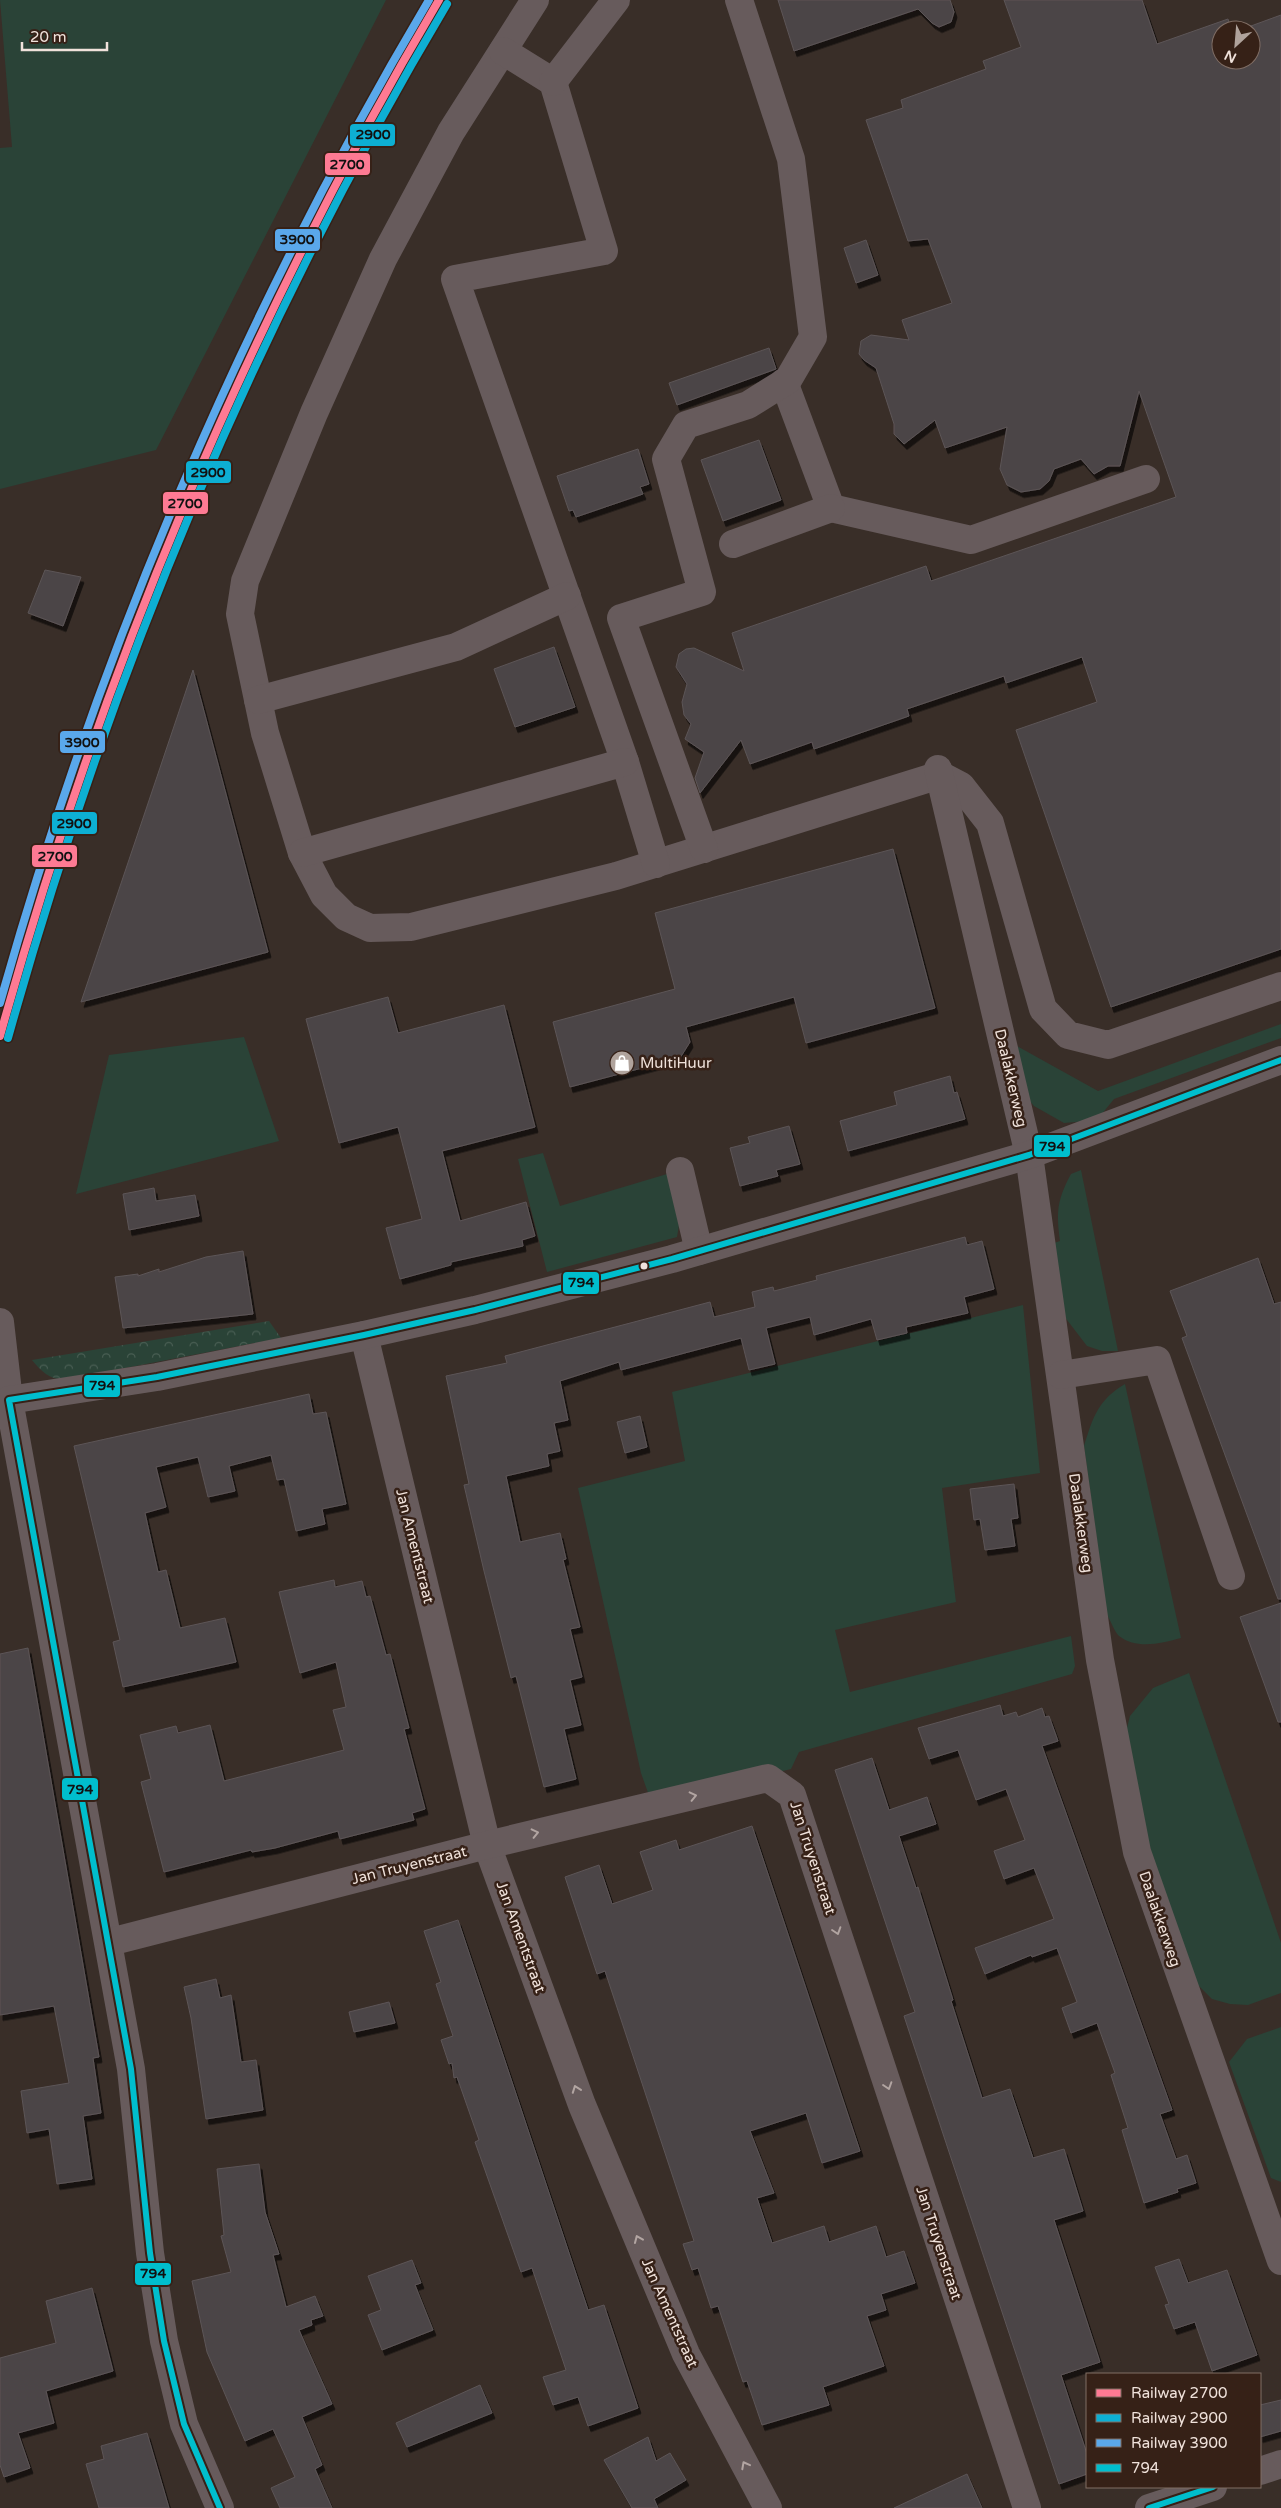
<svg xmlns="http://www.w3.org/2000/svg" width="1281" height="2508" font-family="'Varela Round',sans-serif">
  <style>
    .grass { fill: #2a4337 }
    .forest { fill: url(#forest-crowns) }
    .building { fill: #4c4546; stroke: #5c5557; filter: url(#shadow) }
    .lines { fill: none; stroke-linecap: round; stroke-linejoin: round }
    .minor { stroke: #675b5c; stroke-width: 28 }
    .bus-1-casing { stroke: #362117; stroke-width: 10 }
    .bus-1 { stroke: #00becd; stroke-width: 6 }
    .rail-1-casing { stroke: #362117; stroke-width: 11 }
    .rail-2-casing { stroke: #362117; stroke-width: 11 }
    .rail-3-casing { stroke: #362117; stroke-width: 11 }
    .rail-1 { stroke: #fe7a93; stroke-width: 8 }
    .rail-2 { stroke: #0dafd3; stroke-width: 8 }
    .rail-3 { stroke: #5aa8eb; stroke-width: 8 }
    .oneway { stroke: #b2a5a2 }
    .bus-dot { fill: #f0e2db; stroke: #362117; stroke-width: 2 }
    .labels { text-anchor: middle; dominant-baseline: central; stroke-width: 5; stroke-linejoin: round; paint-order: stroke }
    .poi-label { font-size: 15px; fill: #f0e2db; stroke: #362117; text-anchor: start }
    .street-label { font-size: 15px; fill: #f0e2db; stroke: #362117 }
    .line-badge { stroke: #362117; stroke-width: 2 }
    .pale-badge-label { font-size: 14px; text-anchor: middle; font-weight: bold; fill: #111 }
  </style>
  <defs>
    <pattern id="forest-crowns" width="20" height="18" patternUnits="userSpaceOnUse" patternTransform="scale(1.25)"><rect width="20" height="18" fill="#2a4337"/><path d="M2 6a3 3 0 1 1 6 0M12 15a3 3 0 1 1 6 0" fill="none" stroke="#495e53"/></pattern>
    <filter id="shadow"><feDropShadow dx="3" dy="5.5" stdDeviation="0" flood-color="#0009"/></filter>
  </defs>
  <rect width="100%" height="100%" fill="#392e28"/>
  <g class="grass">
    <polygon points="0,0 386,0 156,450 0,489 0,148 12,147"/>
    <polygon points="1281,1024 1281,1038 1114,1099 1097,1120 1064,1123 1034,1106 1023,1093 1015,1045 1098,1091"/>
    <polygon points="244,1037 279,1141 76,1194 109,1055"/>
    <polygon points="543,1153 560,1206 667,1174 679,1225 677,1237 547,1272 518,1159"/>
    <path d="M 1081,1170 L 1118,1351 L 1102,1351 L 1087,1346 L 1064,1316 L 1054,1243 L 1060,1241 C 1056,1212 1057,1200 1071,1174 Z"/>
    <polygon points="1023,1305 1040,1473 942,1488 956,1602 835,1630 850,1692 1071,1636 1075,1666 1072,1674 799,1752 791,1769 652,1804 641,1773 578,1488 685,1461 672,1392"/>
    <path d="M 1125,1384 L 1181,1638 C 1162,1643 1137,1650 1119,1636 C 1114,1631 1111,1621 1107,1615 L 1084,1446 C 1093,1417 1098,1400 1125,1384 Z"/>
    <polygon points="1189,1673 1281,1943 1281,1993 1248,2005 1230,2004 1212,1999 1189,1976 1142,1843 1123,1743 1130,1716 1153,1688"/>
    <polygon points="1281,2027 1281,2182 1271,2178 1229,2062 1247,2039"/>
  </g>
  <path class="forest" d="M 269,1321 L 281,1338 L 63,1380 C 48,1378 42,1372 32,1360 Z"/>
  <g class="building">
    <polygon points="778,0 950,0 954,12 951,22 939,27 932,23 918,9 794,51"/>
    <polygon points="1004,0 1142,0 1157,44 1228,19 1231,30 1221,30 1221,60 1251,60 1251,30 1240,30 1281,15 1281,949 1111,1007 1016,730 1097,702 1082,657 1006,683 1004,676 907,709 909,716 814,749 812,742 750,764 741,740 700,793 695,778 704,752 685,739 691,724 684,715 682,702 687,684 676,667 679,654 686,649 694,648 744,671 732,633 926,566 931,581 1176,497 1139,391 1120,466 1108,466 1094,474 1081,459 1054,469 1049,481 1040,489 1021,492 1007,485 1000,469 1007,427 945,448 935,420 904,444 894,434 894,424 876,368 864,360 859,354 861,341 871,335 909,340 902,320 952,303 928,239 908,241 866,120 903,108 901,100 986,69 983,61 1021,47"/>
    <polygon points="866,240 878,275 856,283 844,248"/>
    <polygon points="769,348 776,369 677,405 669,383"/>
    <polygon points="759,440 781,500 723,521 701,460"/>
    <polygon points="638,449 649,484 640,487 643,494 576,517 573,510 569,511 557,476"/>
    <polygon points="45,570 81,577 63,626 28,613"/>
    <polygon points="554,647 575,707 515,727 494,669"/>
    <polygon points="193,670 268,952 81,1002"/>
    <polygon points="893,849 935,1008 806,1043 794,997 686,1027 690,1042 680,1058 570,1087 553,1022 675,989 655,913"/>
    <polygon points="388,997 398,1033 504,1005 535,1127 442,1151 460,1221 526,1202 535,1236 522,1240 523,1246 451,1262 451,1265 400,1279 386,1228 422,1219 398,1127 339,1143 306,1019"/>
    <polygon points="950,1076 954,1093 957,1092 965,1119 848,1151 840,1121 897,1105 894,1092"/>
    <polygon points="789,1126 800,1164 776,1170 778,1176 740,1186 730,1148 750,1143 748,1137"/>
    <polygon points="154,1188 156,1201 195,1195 199,1216 129,1230 123,1194"/>
    <polygon points="965,1237 967,1245 982,1241 994,1289 964,1297 968,1313 906,1327 907,1333 877,1340 871,1319 814,1335 810,1317 766,1328 775,1364 749,1370 741,1338 621,1370 619,1362 560,1381 568,1420 554,1423 560,1451 547,1454 549,1466 506,1476 520,1542 560,1533 566,1559 563,1560 580,1627 570,1629 582,1677 570,1680 581,1725 564,1729 576,1779 544,1787 516,1676 511,1678 484,1571 464,1485 469,1484 446,1376 507,1363 505,1356 710,1302 714,1317 755,1307 752,1292 773,1287 774,1291 817,1280 816,1276"/>
    <polygon points="243,1251 253,1314 123,1328 115,1277 138,1274 138,1276 159,1269 159,1272 206,1257"/>
    <polygon points="1258,1258 1274,1304 1281,1302 1281,1599 1278,1599 1182,1338 1187,1336 1170,1291"/>
    <polygon points="309,1394 313,1414 326,1412 346,1504 322,1509 325,1524 296,1531 284,1479 277,1480 271,1455 229,1466 235,1491 208,1497 198,1457 156,1467 166,1507 145,1513 158,1572 166,1570 180,1628 225,1618 236,1662 123,1687 113,1642 120,1640 74,1446"/>
    <polygon points="640,1416 647,1447 625,1453 617,1422"/>
    <polygon points="1014,1484 1018,1518 1011,1519 1015,1546 985,1550 980,1519 974,1520 970,1489"/>
    <polygon points="334,1580 335,1587 362,1581 366,1597 370,1596 386,1655 390,1654 409,1728 404,1729 425,1809 412,1813 414,1820 340,1839 338,1831 275,1848 252,1852 251,1850 164,1872 141,1782 151,1779 140,1735 176,1726 178,1733 210,1725 224,1781 344,1750 333,1710 346,1707 336,1662 300,1673 279,1592"/>
    <polygon points="1281,1603 1281,1722 1278,1722 1240,1617"/>
    <polygon points="28,1648 99,2057 93,2058 101,2113 83,2116 92,2179 57,2184 49,2129 27,2133 21,2091 69,2083 54,2006 0,2015 0,1654"/>
    <polygon points="1000,1705 1003,1716 1016,1712 1018,1717 1042,1708 1045,1717 1049,1716 1058,1741 1042,1746 1172,2110 1160,2114 1176,2159 1187,2155 1196,2183 1177,2189 1178,2192 1144,2203 1122,2130 1128,2128 1111,2075 1115,2073 1097,2023 1071,2033 1062,2008 1077,2002 1057,1948 1032,1957 1031,1955 985,1974 975,1948 1054,1919 1034,1868 1004,1879 994,1851 1025,1840 1006,1789 976,1800 958,1750 929,1759 918,1728"/>
    <polygon points="872,1758 889,1810 927,1797 936,1824 899,1836 916,1888 918,1887 953,2000 951,2001 982,2098 1010,2089 1033,2158 1064,2149 1083,2211 1054,2220 1100,2362 1061,2375 1087,2454 1087,2474 1059,2484 904,2016 915,2012 835,1770"/>
    <polygon points="752,1826 860,2151 822,2163 806,2113 750,2131 774,2193 757,2198 772,2243 824,2226 829,2242 876,2226 886,2257 904,2251 915,2283 881,2294 886,2310 867,2316 884,2366 823,2387 829,2405 762,2425 747,2381 743,2382 718,2306 711,2308 698,2268 692,2270 683,2244 694,2241 605,1971 597,1974 565,1877 599,1865 612,1904 653,1890 640,1852 676,1840 679,1850"/>
    <polygon points="458,1920 588,2310 604,2305 638,2408 588,2426 578,2397 553,2405 543,2377 566,2370 532,2268 521,2272 475,2142 479,2140 457,2077 454,2078 452,2063 449,2064 441,2040 453,2036 436,1984 441,1982 424,1931"/>
    <polygon points="216,1979 220,1998 231,1995 241,2062 256,2060 263,2110 206,2119 191,2018 184,1987"/>
    <polygon points="389,2002 395,2023 354,2032 349,2012"/>
    <polygon points="259,2164 265,2212 279,2254 273,2255 286,2307 315,2296 323,2316 311,2320 312,2325 299,2330 332,2404 302,2417 322,2465 315,2469 332,2508 280,2508 271,2488 295,2477 273,2429 245,2441 207,2352 192,2281 231,2272 221,2236 224,2235 217,2169"/>
    <polygon points="1179,2259 1188,2283 1227,2270 1257,2355 1212,2371 1195,2322 1174,2329 1165,2305 1169,2304 1155,2267"/>
    <polygon points="412,2260 421,2283 415,2285 433,2330 382,2350 368,2315 381,2310 368,2276"/>
    <polygon points="92,2288 113,2371 46,2391 54,2423 18,2433 30,2468 4,2477 0,2465 0,2358 56,2343 46,2301"/>
    <polygon points="480,2385 492,2413 407,2447 396,2423"/>
    <polygon points="1281,2400 1281,2431 1260,2437 1260,2405"/>
    <polygon points="147,2433 169,2508 99,2508 86,2464 104,2459 101,2446"/>
    <polygon points="648,2437 656,2461 670,2453 686,2480 654,2499 658,2508 632,2508 604,2460"/>
    <polygon points="967,2474 982,2508 894,2508"/>
  </g>
  <g class="lines">
    <g class="minor">
      <polyline points="535,0 451,132 383,259 314,413 245,581 240,614 265,733 302,853 324,895 346,917 370,928 411,927 616,876 940,775 961,786 990,823 1043,1009 1068,1035 1108,1045 1281,986"/>
      <polyline points="503,51 553,82 604,251 455,279 625,762 656,864"/>
      <polyline points="553,82 616,0"/>
      <polyline points="784,382 831,508 971,540 1146,479"/>
      <polyline points="733,544 831,508"/>
      <polyline points="258,700 456,647 567,596"/>
      <polyline points="938,769 1029,1155 1100,1660 1137,1852 1281,2261"/>
      <polyline points="704,849 621,618 702,592 666,459 686,425 748,405 788,380 813,337 791,159 739,0"/>
      <polyline points="302,853 625,762"/>
      <polyline points="680,1171 699,1251"/>
      <polyline points="0,1322 9,1400 131,2069 150,2253 164,2341 184,2424 220,2508"/>
      <polyline points="364,1335 487,1845 582,2105 686,2354 768,2508"/>
      <polyline points="1061,1375 1157,1360 1231,1576"/>
      <polyline points="9,1400 157,1377 364,1335 475,1310 672,1259 1029,1155 1281,1060"/>
      <polyline points="110,1942 487,1845 768,1778 792,1795 1027,2508"/>
      <polyline points="1260,2471 1281,2464"/>
      <polyline points="1149,2508 1213,2487"/>
    </g>
    <defs>
      <g id="bus-1">
        <polyline points="220,2508 184,2424 164,2341 150,2253 131,2069 9,1400 157,1377 364,1335 475,1310 672,1259 1029,1155 1281,1060"/>
        <polyline points="1149,2508 1213,2487"/>
      </g>
    </defs>
    <use href="#bus-1" class="bus-1-casing"/>
    <use href="#bus-1" class="bus-1"/>
    <defs>
      <path id="rail-1" d="M 0,1036 C 101,673 247,324 439,0"/>
      <path id="rail-2" d="M 8,1038 C 109,676 254,328 447,4"/>
      <path id="rail-3" d="M 0,1003 C 98,653 243,313 429,0"/>
    </defs>
    <use href="#rail-1" class="rail-1-casing"/>
    <use href="#rail-2" class="rail-2-casing"/>
    <use href="#rail-3" class="rail-3-casing"/>
    <use href="#rail-1" class="rail-1"/>
    <use href="#rail-2" class="rail-2"/>
    <use href="#rail-3" class="rail-3"/>
  </g>
  <defs><path id="oneway-chevron" d="M-2-3.5L2.5 0L-2 3.5" fill="none" stroke-width="1.6" stroke-linecap="round" stroke-linejoin="round" transform="scale(1.25)"/></defs>
  <g class="oneway">
    <use href="#oneway-chevron" transform="translate(693 1796) rotate(-13)"/>
    <use href="#oneway-chevron" transform="translate(535 1833) rotate(-13)"/>
    <use href="#oneway-chevron" transform="translate(837 1931) rotate(72)"/>
    <use href="#oneway-chevron" transform="translate(888 2086) rotate(72)"/>
    <use href="#oneway-chevron" transform="translate(576 2089) rotate(-110)"/>
    <use href="#oneway-chevron" transform="translate(638 2239) rotate(-113)"/>
    <use href="#oneway-chevron" transform="translate(745 2465) rotate(-118)"/>
  </g>
  <defs>
    <symbol id="shop-disc" viewBox="-11 -11 22 22"><circle r="9.5" fill="#b0a39c" stroke="#362117"/><path d="M-5-2.5h2.3a2.7 3.5 0 0 1 5.4 0H5L5.5 6h-11ZM-1.5-2.5h3a1.5 2.3 0 0 0-3 0Z" fill="#fff"/></symbol>
  </defs>
  <g fill-rule="evenodd">
    <use href="#shop-disc" x="608" y="1049" width="28" height="28"/>
  </g>
  <circle class="bus-dot" cx="644" cy="1266" r="4.5"/>
  <g class="labels">
    <g class="poi-label">
      <text x="640" y="1063">MultiHuur</text>
    </g>
    <g class="street-label">
      <text transform="translate(1011 1078) rotate(77)">Daalakkerweg</text>
      <text transform="translate(1081 1523) rotate(82)">Daalakkerweg</text>
      <text transform="translate(415 1546) rotate(76)">Jan Amentstraat</text>
      <text transform="translate(813 1858) rotate(72)">Jan Truyenstraat</text>
      <text transform="translate(409 1865) rotate(-14)">Jan Truyenstraat</text>
      <text transform="translate(1160 1919) rotate(71)">Daalakkerweg</text>
      <text transform="translate(521 1937) rotate(70)">Jan Amentstraat</text>
      <text transform="translate(939 2243) rotate(72)">Jan Truyenstraat</text>
      <text transform="translate(670 2313) rotate(66)">Jan Amentstraat</text>
    </g>
  </g>
  <g class="line-badge">
    <rect x="349" y="123" width="47" height="24" rx="5" fill="#0dafd3"/>
    <rect x="324" y="152" width="47" height="24" rx="5" fill="#fe7a93"/>
    <rect x="274" y="228" width="47" height="24" rx="5" fill="#5aa8eb"/>
    <rect x="185" y="460" width="47" height="24" rx="5" fill="#0dafd3"/>
    <rect x="162" y="491" width="47" height="24" rx="5" fill="#fe7a93"/>
    <rect x="59" y="730" width="47" height="24" rx="5" fill="#5aa8eb"/>
    <rect x="51" y="811" width="47" height="24" rx="5" fill="#0dafd3"/>
    <rect x="31" y="844" width="47" height="24" rx="5" fill="#fe7a93"/>
    <rect x="1033" y="1134" width="38" height="24" rx="5" fill="#00becd"/>
    <rect x="562" y="1271" width="38" height="24" rx="5" fill="#00becd"/>
    <rect x="83" y="1374" width="38" height="24" rx="5" fill="#00becd"/>
    <rect x="61" y="1777" width="38" height="24" rx="5" fill="#00becd"/>
    <rect x="134" y="2262" width="38" height="24" rx="5" fill="#00becd"/>
  </g>
  <g class="pale-badge-label">
    <text x="373" y="139">2900</text>
    <text x="347" y="169">2700</text>
    <text x="297" y="244">3900</text>
    <text x="208" y="477">2900</text>
    <text x="185" y="508">2700</text>
    <text x="82" y="747">3900</text>
    <text x="74" y="828">2900</text>
    <text x="55" y="861">2700</text>
    <text x="1052" y="1151">794</text>
    <text x="581" y="1287">794</text>
    <text x="102" y="1390">794</text>
    <text x="80" y="1794">794</text>
    <text x="153" y="2278">794</text>
  </g>
  <rect x="1086" y="2373" width="175" height="115" fill="#362117" stroke="#806e65"/>
  <rect x="1096" y="2389" width="25" height="8" fill="#fe7a93" stroke="#806e65"/>
  <text x="1131" y="2398" font-size="15" fill="#f0e2db">Railway 2700</text>
  <rect x="1096" y="2414" width="25" height="8" fill="#0dafd3" stroke="#806e65"/>
  <text x="1131" y="2423" font-size="15" fill="#f0e2db">Railway 2900</text>
  <rect x="1096" y="2439" width="25" height="8" fill="#5aa8eb" stroke="#806e65"/>
  <text x="1131" y="2448" font-size="15" fill="#f0e2db">Railway 3900</text>
  <rect x="1096" y="2464" width="25" height="8" fill="#00becd" stroke="#806e65"/>
  <text x="1131" y="2473" font-size="15" fill="#f0e2db">794</text>
  <g transform="translate(1236 45) rotate(206)"><circle r="24" fill="#362117" stroke="#806e65"/>
  <path d="M0-4L9 19L0 12L-9 19Z" fill="#b0a39c"/>
  <text y="-8" font-size="14" font-weight="bold" text-anchor="middle" fill="#f0e2db">N</text>
  </g>
  <path d="M22 42v8h85v-8" fill="none" stroke="#f0e2db" stroke-width="2.5"/>
  <text x="30" y="42" font-size="15" fill="#f0e2db" stroke="#362117" stroke-width="4" paint-order="stroke">20 m</text>
</svg>
